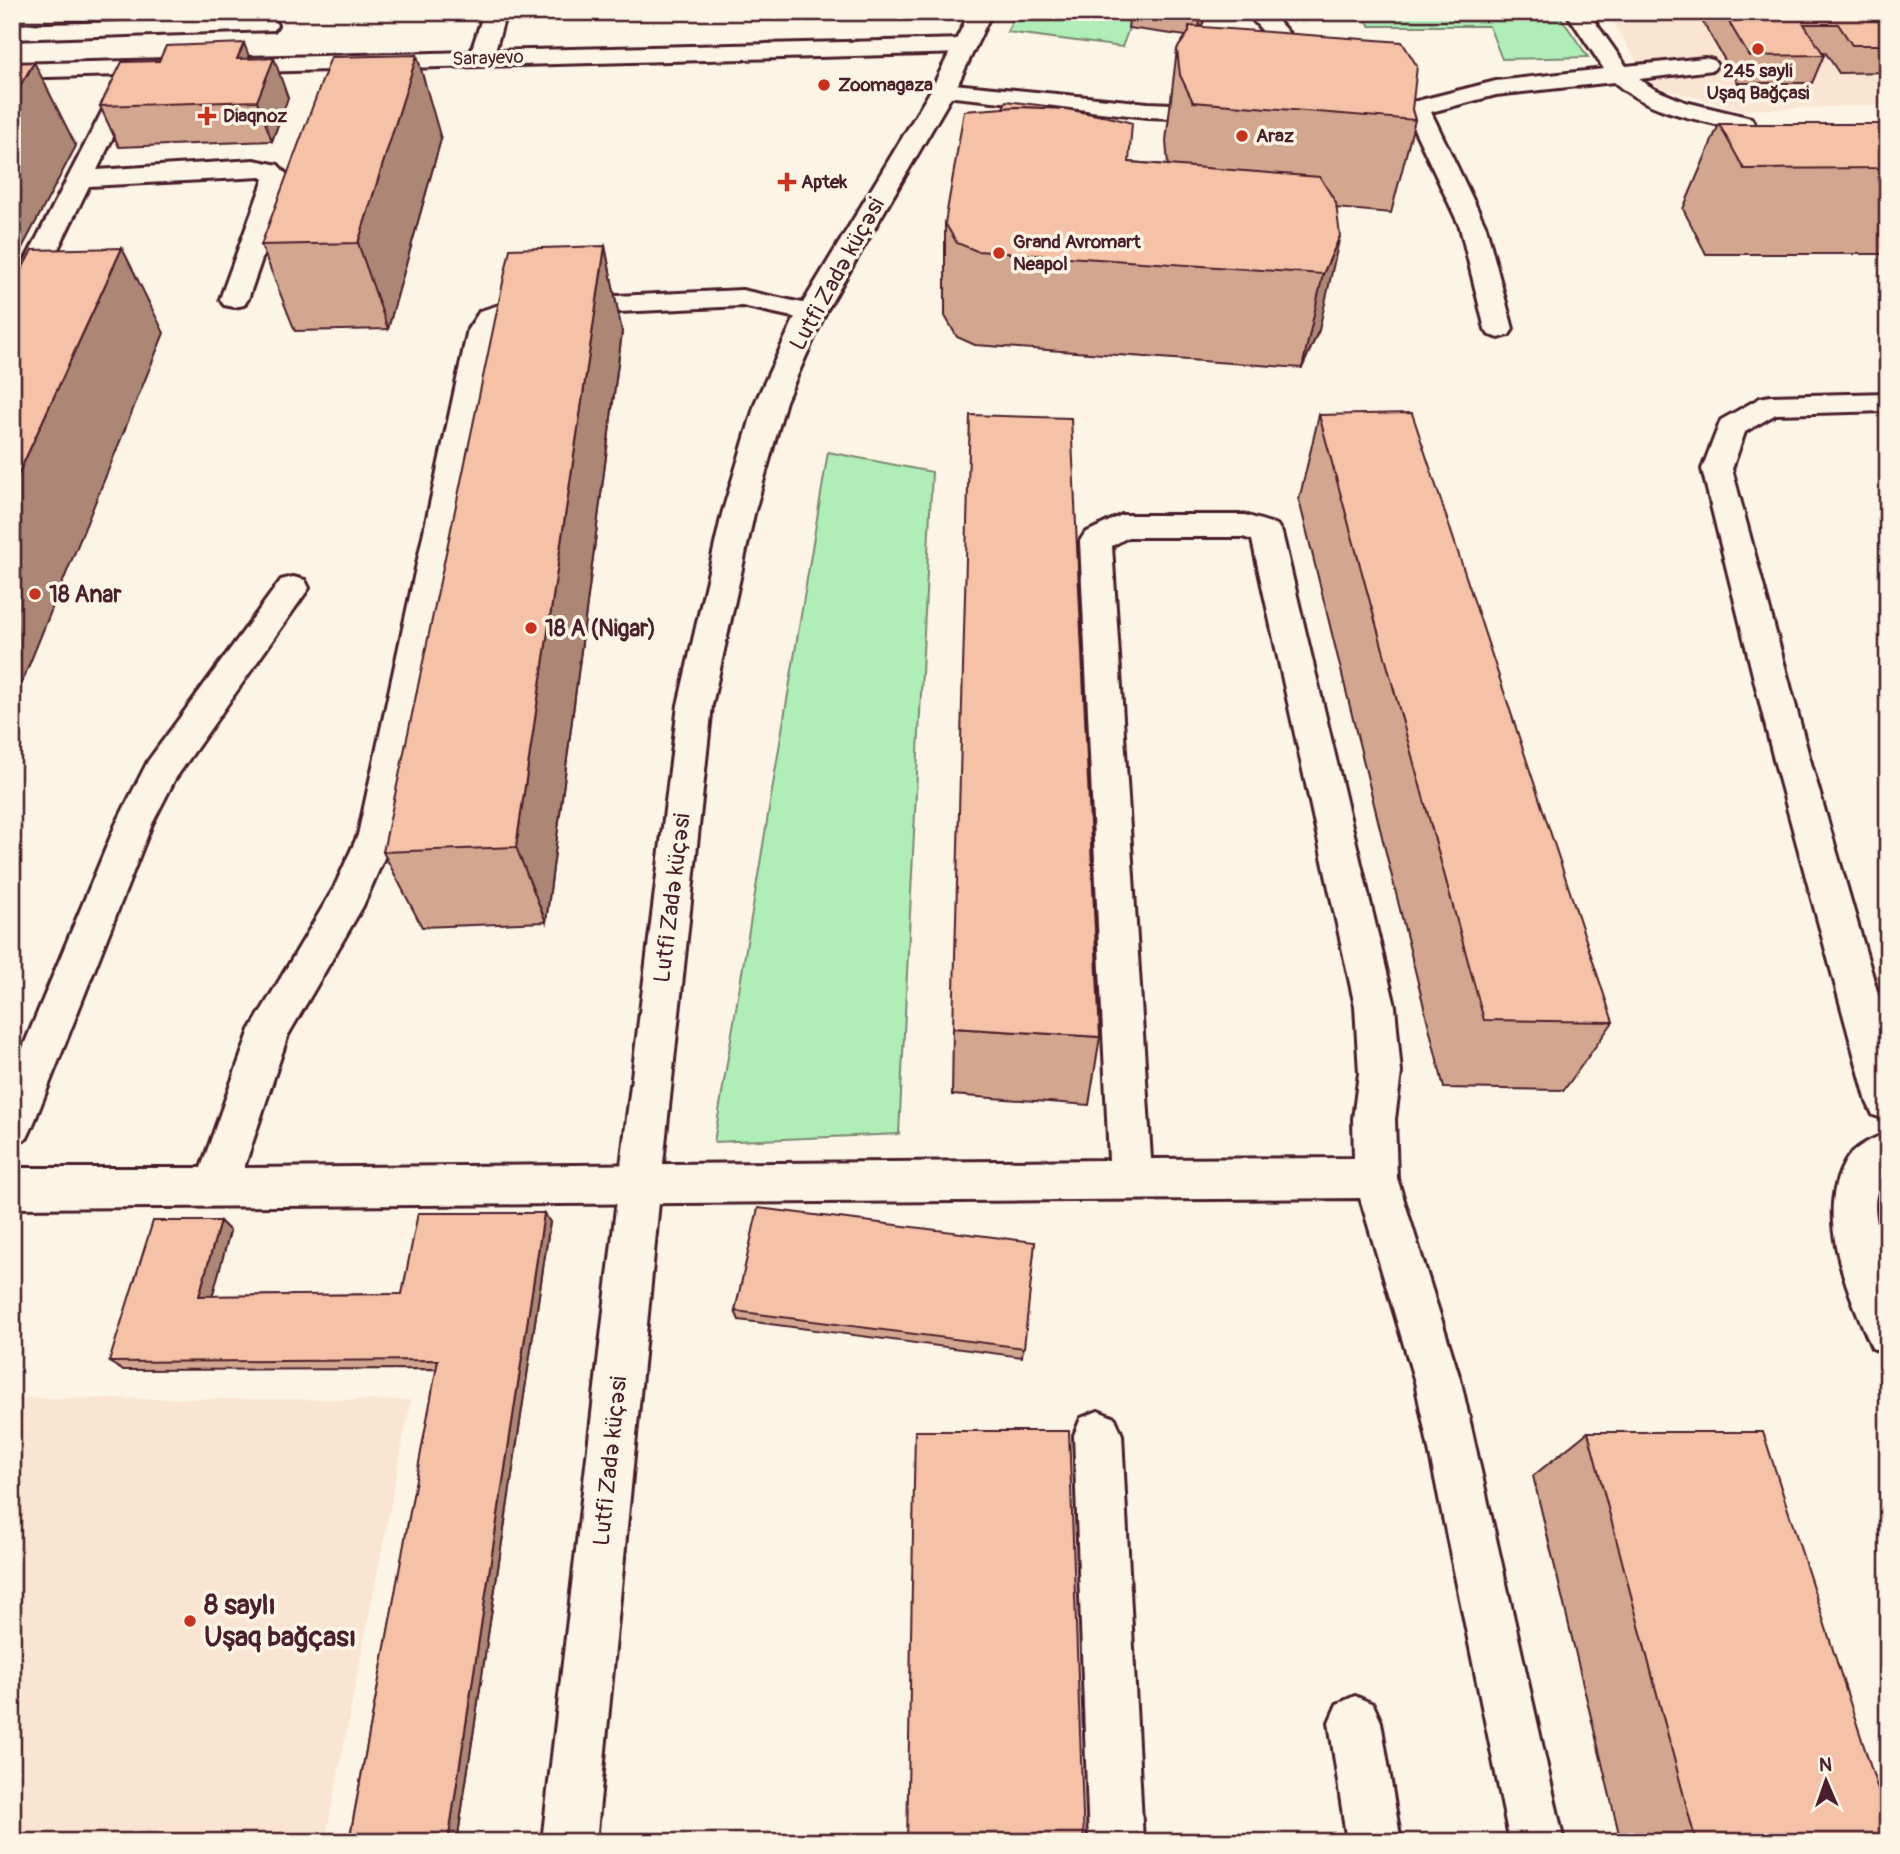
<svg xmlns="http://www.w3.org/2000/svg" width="1900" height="1854" font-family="Pangolin,sans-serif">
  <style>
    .built { fill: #fae5d2 }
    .green { fill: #afefb7; stroke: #7c8771; stroke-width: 2 }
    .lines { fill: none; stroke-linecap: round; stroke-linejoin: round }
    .minor-casing { stroke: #4a1f2b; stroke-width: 6 }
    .major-casing { stroke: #4a1f2b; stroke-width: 6 }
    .minor { fill: #fcf5e5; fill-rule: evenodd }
    .major { fill: #fcf5e5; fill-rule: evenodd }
    .wall { fill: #d3a690; stroke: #4a1f2b; stroke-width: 2 }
    .shaded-wall { fill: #ac8775; stroke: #4a1f2b; stroke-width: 2 }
    .building { fill: #f5c1a7; stroke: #4a1f2b; stroke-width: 2 }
    .poi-dot { fill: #c8321e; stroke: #fcf5e5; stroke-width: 2.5 }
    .labels { text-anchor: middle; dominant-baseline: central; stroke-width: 7; stroke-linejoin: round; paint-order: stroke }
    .far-street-label { font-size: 19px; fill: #4a1f2b; stroke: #fcf5e5 }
    .far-poi-label { font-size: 19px; font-weight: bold; fill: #4a1f2b; stroke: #fcf5e5; text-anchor: start }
    .street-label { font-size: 23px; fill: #4a1f2b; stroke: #fcf5e5 }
    .poi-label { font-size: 23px; font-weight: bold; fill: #4a1f2b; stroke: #fcf5e5; text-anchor: start }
    .near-poi-label { font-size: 28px; font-weight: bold; fill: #4a1f2b; stroke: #fcf5e5; text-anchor: start }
  </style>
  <rect width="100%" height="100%" fill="#fcf5e5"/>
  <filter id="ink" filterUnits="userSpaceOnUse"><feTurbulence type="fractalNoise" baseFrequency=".0143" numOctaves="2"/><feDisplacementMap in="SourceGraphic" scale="14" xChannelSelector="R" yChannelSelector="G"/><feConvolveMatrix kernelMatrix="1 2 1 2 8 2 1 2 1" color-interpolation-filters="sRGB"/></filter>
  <g filter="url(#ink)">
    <g class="built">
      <polygon points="1607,12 1888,12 1888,105 1742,110 1650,85"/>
      <polygon points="12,1398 411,1400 325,1842 12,1842"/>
    </g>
    <g class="green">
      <polygon points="1017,12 1135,12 1122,47 1007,32"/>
      <polygon points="1360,12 1557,12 1588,57 1502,59 1489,26 1370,26"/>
      <polygon points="828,452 932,472 899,1134 714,1142"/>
    </g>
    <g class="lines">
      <defs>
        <g id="minor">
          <polygon points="484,12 506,12 495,51 964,39 972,41 976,46 972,51 964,53 143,75 97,170 254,160 278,165 290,178 248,299 244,305 234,307 224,305 220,299 264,179 261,177 89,186 26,314 22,320 12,322 12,286 121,75 12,78 12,64 471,52"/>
          <polygon points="1246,12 1270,12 1317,65 1321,70 1317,75 1301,75"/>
          <path d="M 1566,12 L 1588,12 L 1626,66 L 1705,58 L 1713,60 L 1717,65 L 1713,70 L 1639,79 L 1654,89 L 1685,102 L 1751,118 L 1754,123 L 1751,128 L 1742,130 C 1697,119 1649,113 1614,82 L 1496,95 L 1431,112 L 1486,227 L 1513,329 L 1509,335 L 1499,338 L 1489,335 L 1485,329 L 1460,227 L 1408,116 L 1360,118 L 1351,116 L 1348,111 L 1351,106 L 1360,104 L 1417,101 L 1496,81 L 1604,69 Z"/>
          <polygon points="266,18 274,20 277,25 274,30 12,39 12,25"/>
          <polygon points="943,83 1148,103 1223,106 1232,108 1235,113 1232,118 1223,120 1148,117 935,95 931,90 935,85"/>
          <path d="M 742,290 L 821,307 L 825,313 L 821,319 L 811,321 L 742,306 L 516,317 L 500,323 L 496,329 L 394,835 L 363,906 L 288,1035 L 244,1168 L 1109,1160 L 1080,541 L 1085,533 L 1122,515 L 1245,515 L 1277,525 L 1282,533 L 1395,1006 L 1401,1073 L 1395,1119 L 1397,1178 L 1461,1382 L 1564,1842 L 1510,1842 L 1415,1382 L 1360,1198 L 12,1208 L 12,1168 L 201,1168 L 250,1030 L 334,888 L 358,835 L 468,329 L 480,311 L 512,301 ZM 1128,537 L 1243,537 L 1252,540 L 1355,1006 L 1359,1073 L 1353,1119 L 1354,1158 L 1151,1159 L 1112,546 Z"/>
          <polygon points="1888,393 1888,411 1776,414 1745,432 1732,469 1809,756 1888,1029 1888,1120 1873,1115 1867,1102 1773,756 1702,469 1721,420 1760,398 1770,396"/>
          <polygon points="293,577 305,580 309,588 175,779 152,824 33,1125 27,1138 12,1144 12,1074 116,824 148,761 281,580"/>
          <path d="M 1888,1133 L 1888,1176 C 1860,1199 1886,1243 1888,1271 C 1889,1298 1888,1327 1888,1354 L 1872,1348 C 1849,1294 1812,1214 1847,1159 C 1855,1146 1874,1138 1888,1133 Z"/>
          <polygon points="1098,1411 1115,1418 1122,1435 1143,1842 1089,1842 1074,1435 1081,1418"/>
          <polygon points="1355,1696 1373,1704 1381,1722 1401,1842 1347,1842 1329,1722 1337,1704"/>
        </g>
        <polygon id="major" points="970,12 992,12 955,90 825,313 786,401 754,514 712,705 661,1182 596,1842 542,1842 619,1182 678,705 722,514 756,401 797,313 931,90"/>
      </defs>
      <use href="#minor" class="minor-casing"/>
      <use href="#major" class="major-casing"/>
      <use href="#minor" class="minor"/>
      <use href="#major" class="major"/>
    </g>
    <g class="wall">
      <polygon points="12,12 92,12 12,14"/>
      <polygon points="524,12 756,12 526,19"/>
      <polygon points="1130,12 1207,12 1201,27 1412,110 1415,120 1391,213 1336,208 1319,330 1302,368 975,345 957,337 945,316 945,223 1087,113 1129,162 1168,165 1166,141 1177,49 1186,36 1128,28"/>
      <polygon points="1697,12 1888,12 1888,72 1839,73 1825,52 1822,52 1824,55 1812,83 1738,83"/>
      <polygon points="250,59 288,98 272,141 119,147 100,106"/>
      <polygon points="1719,124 1888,124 1888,254 1706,254 1683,209"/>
      <polygon points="441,139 388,329 295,331 261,245"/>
      <polygon points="605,246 622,332 546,922 422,927 383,852"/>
      <polygon points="1319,415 1613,1022 1564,1090 1444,1088 1299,500"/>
      <polygon points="953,1028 1100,1037 1089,1105 952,1095"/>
      <polygon points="220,1221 230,1231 212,1296 402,1294 550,1222 457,1842 349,1842 437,1369 122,1370 109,1362"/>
      <polygon points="1035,1242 1022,1357 739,1320 735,1311"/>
      <polygon points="1588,1432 1888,1842 1621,1842 1533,1476"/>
    </g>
    <g class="shaded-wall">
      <polygon points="1201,12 1207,12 1198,38"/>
      <polygon points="244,43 259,83 237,59"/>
      <polygon points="14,49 27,76 34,62 76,146 12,267 12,51"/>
      <polygon points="417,55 441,139 388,329 358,243"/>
      <polygon points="274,58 288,98 272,141 257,101"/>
      <polygon points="1340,236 1319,330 1302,368 1323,274"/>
      <polygon points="605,246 622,332 546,922 516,847"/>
      <polygon points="122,248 164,333 12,707 12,488"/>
      <polygon points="544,1213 550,1222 457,1842 448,1842"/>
      <polygon points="220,1221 230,1231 210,1305 199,1296"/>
    </g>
    <g class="building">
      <polygon points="1723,12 1888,12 1888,45 1852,45 1838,24 1804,24 1824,55 1749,56"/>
      <polygon points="1189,26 1402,42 1417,66 1412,110 1415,120 1193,102 1180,75 1177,49 1189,32"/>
      <polygon points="244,43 237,59 274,58 257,101 100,106 122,62 159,61 166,46"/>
      <polygon points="417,55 358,243 261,245 331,57"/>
      <polygon points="34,62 12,100 12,63"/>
      <polygon points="1006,101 1087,111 1086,113 1066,109 1017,107 1003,108"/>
      <polygon points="1017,107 1066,109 1113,118 1132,123 1129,162 1320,177 1336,203 1340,236 1323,274 977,251 957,243 945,223 964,111"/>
      <polygon points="1719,124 1888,124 1888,168 1744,169"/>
      <polygon points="605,246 516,847 383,852 510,249"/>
      <polygon points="122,248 12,488 12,288 32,250"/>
      <polygon points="1412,413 1613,1022 1484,1020 1319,415"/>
      <polygon points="970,415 1071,418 1100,1037 953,1028"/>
      <polygon points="758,1208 1035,1242 1024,1348 735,1311"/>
      <polygon points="418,1213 544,1213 448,1842 349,1842 438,1360 109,1362 153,1221 220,1221 199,1296 402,1294"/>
      <polygon points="915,1431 1069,1431 1084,1842 907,1842"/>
      <polygon points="1588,1432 1763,1432 1888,1821 1888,1842 1696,1842"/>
    </g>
  </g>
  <g class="poi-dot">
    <circle cx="1758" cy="49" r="7"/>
    <circle cx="824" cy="85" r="7"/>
    <path d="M203.5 105.5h7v7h7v7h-7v7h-7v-7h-7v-7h7z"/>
    <circle cx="1242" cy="136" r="7"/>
    <path d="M783.5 171.5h7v7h7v7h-7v7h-7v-7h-7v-7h7z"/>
    <circle cx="999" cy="253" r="7"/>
    <circle cx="35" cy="594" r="7"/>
    <circle cx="531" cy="628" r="7"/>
    <circle cx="190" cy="1621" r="7"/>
  </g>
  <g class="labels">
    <g class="far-street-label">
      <text transform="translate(488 58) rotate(-2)">Sarayevo</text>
    </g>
    <g class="far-poi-label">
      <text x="1758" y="71" text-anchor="middle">245 sayli<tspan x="1758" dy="22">Uşaq Bağçasi</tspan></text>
      <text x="838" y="85">Zoomagaza</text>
      <text x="223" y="116">Diaqnoz</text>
      <text x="1256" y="136">Araz</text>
      <text x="801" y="182">Aptek</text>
      <text x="1013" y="242">Grand Avromart<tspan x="1013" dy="22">Neapol</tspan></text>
    </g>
    <g class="street-label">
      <text transform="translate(837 274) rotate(-61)">Lutfi Zadə küçəsi</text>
      <text transform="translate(672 898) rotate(-83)">Lutfi Zadə küçəsi</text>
      <text transform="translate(610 1461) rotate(-84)">Lutfi Zadə küçəsi</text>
    </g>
    <g class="poi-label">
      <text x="49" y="594">18 Anar</text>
      <text x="545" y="628">18 A (Nigar)</text>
    </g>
    <g class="near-poi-label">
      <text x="204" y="1605">8 saylı<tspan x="204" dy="32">Uşaq bağçası</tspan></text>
    </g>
  </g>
  <rect width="1900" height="1854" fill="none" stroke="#fcf5e5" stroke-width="42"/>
  <rect x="21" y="21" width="1858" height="1812" fill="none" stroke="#4a1f2b" stroke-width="2.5" filter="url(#ink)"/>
  <g transform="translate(1826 1781) rotate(358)" stroke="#fcf5e5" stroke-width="5" paint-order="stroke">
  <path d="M0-5L12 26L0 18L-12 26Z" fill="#4a1f2b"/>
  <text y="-10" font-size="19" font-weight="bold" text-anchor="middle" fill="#4a1f2b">N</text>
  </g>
</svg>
